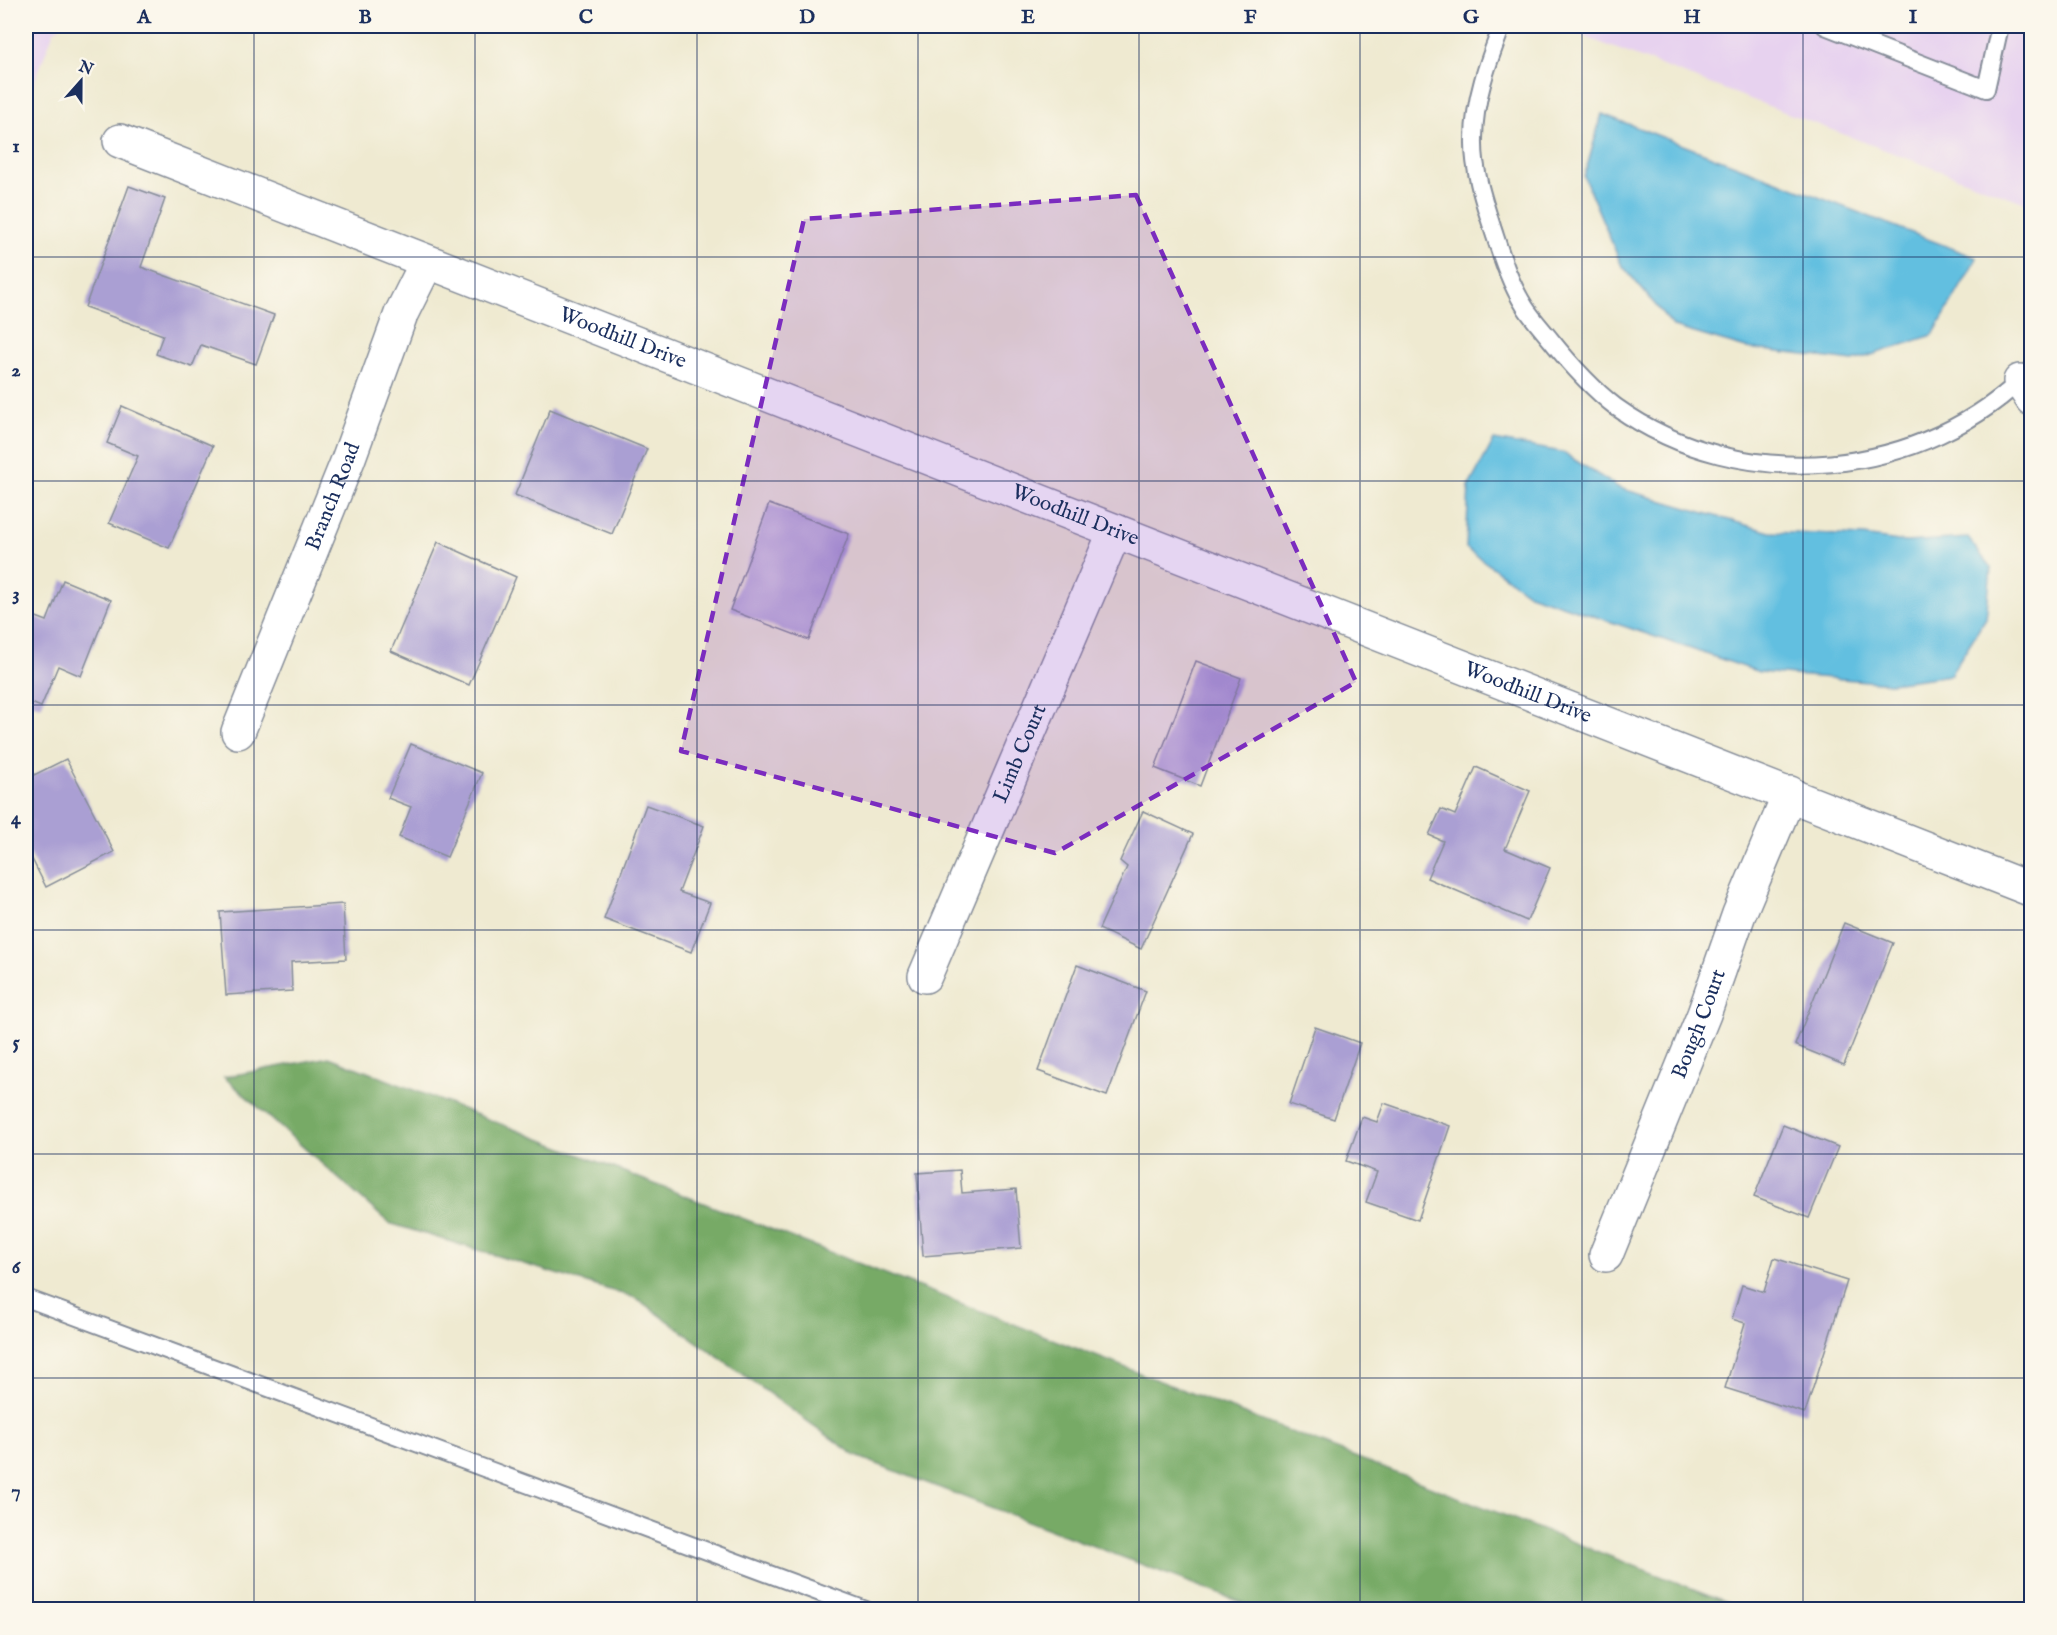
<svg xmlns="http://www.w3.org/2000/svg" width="2057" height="1635" font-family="'IM FELL English',serif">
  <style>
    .built { fill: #e7d2ef }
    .forest { fill: #7a6; stroke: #496c62; stroke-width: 1.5 }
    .water { fill: #62bfe0; stroke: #3e779f; stroke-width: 1.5 }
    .building { fill: #aa9fd3 }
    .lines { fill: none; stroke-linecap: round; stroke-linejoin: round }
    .service-casing { stroke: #858c98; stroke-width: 20 }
    .minor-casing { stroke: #858c98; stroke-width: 36 }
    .service { stroke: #fff; stroke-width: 16 }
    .minor { stroke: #fff; stroke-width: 33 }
    .marked { fill: #7b2cbf; fill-opacity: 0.2; stroke: #7b2cbf; stroke-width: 4.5; stroke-dasharray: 12 8; stroke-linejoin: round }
    .grid { fill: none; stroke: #1b2f5e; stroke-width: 1.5; stroke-opacity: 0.55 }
    .labels { text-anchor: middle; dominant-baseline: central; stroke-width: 5; stroke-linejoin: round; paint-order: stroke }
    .street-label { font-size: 21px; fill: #1b2f5e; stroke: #fbf7ec }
    .neatline { fill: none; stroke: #1b2f5e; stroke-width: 2 }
    .grid-label { font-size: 20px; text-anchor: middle; font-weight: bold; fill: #1b2f5e }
  </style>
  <rect width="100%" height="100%" fill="#fbf7ec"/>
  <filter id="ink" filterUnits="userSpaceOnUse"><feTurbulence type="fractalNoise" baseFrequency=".0167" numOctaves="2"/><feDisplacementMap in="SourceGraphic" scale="12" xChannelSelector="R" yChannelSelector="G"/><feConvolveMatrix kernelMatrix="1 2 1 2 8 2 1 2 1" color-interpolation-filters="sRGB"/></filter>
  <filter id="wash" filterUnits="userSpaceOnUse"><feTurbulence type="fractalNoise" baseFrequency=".008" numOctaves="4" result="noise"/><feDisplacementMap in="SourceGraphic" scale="24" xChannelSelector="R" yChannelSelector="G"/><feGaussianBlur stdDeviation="1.35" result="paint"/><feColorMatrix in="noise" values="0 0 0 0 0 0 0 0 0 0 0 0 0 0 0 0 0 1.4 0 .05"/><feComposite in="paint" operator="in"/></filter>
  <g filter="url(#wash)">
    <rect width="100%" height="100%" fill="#efead1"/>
    <g class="built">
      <polygon points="26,26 61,26 54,31 26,103"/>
      <polygon points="1556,26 2031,26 2031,205"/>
    </g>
    <polygon class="forest" points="329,1057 1745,1609 1259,1609 856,1456 636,1298 389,1223 224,1077"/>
    <g class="water">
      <polygon points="1602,114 1977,258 1933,335 1853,361 1746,348 1674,327 1621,264 1584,177"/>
      <polygon points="1494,440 1562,452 1619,488 1770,532 1863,536 1906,542 1968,538 1991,568 1986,618 1950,675 1891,683 1759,672 1529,594 1466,548 1469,486"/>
    </g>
    <g id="blocks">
      <g class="building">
        <polygon points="129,186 165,199 141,267 274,315 256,364 201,345 192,367 156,354 163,335 85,307"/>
        <polygon points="122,406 213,446 169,548 109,523 138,456 107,443"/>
        <polygon points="550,409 647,449 612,534 515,495"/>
        <polygon points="769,504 849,534 809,640 730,610"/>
        <polygon points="438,542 516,577 469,685 391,651"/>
        <polygon points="63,580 111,600 81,676 58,666 41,707 26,701 26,655 28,648 26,647 26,628 31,615 47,621"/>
        <polygon points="1196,661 1241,678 1200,786 1155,768"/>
        <polygon points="411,744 482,773 447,857 399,837 411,807 388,798"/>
        <polygon points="66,759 114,852 46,887 26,847 26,779"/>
        <polygon points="1476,767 1530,791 1505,849 1550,868 1527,921 1427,878 1443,841 1429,835 1441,809 1455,815"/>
        <polygon points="646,805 704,826 679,892 710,903 691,952 604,919"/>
        <polygon points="1143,811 1193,834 1141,949 1099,929 1127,867 1120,861"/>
        <polygon points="343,904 346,959 291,962 292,991 226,995 220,912"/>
        <polygon points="1844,923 1893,943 1844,1065 1795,1045"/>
        <polygon points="1077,965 1146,991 1107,1096 1038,1071"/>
        <polygon points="1315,1027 1360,1043 1334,1119 1289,1104"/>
        <polygon points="1384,1103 1450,1126 1418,1220 1366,1202 1377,1172 1346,1161 1362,1117 1377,1122"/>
        <polygon points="1783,1125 1838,1147 1809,1218 1754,1197"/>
        <polygon points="960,1170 962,1193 1016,1189 1021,1248 923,1256 917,1173"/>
        <polygon points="1774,1258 1847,1281 1805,1413 1725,1388 1745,1323 1732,1319 1742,1285 1764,1292"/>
      </g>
    </g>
  </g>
  <g filter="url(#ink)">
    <use href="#blocks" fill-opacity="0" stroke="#858c98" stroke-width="1.5"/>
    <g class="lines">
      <defs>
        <g id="service">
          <path d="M 1502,26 C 1488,62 1474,100 1474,139 C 1473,172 1485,205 1495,236 C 1503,261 1511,285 1525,307 C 1532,318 1542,329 1550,339 C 1570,364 1590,387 1616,407 C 1742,497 1925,480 2032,369"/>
          <polyline points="1825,26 1986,89 2000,26"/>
          <polyline points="26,1298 866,1610"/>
        </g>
        <g id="minor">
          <path id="s1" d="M 120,141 L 2032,890"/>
          <polyline points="2020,381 2032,399"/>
          <path id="s2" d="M 238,732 L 348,460 L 401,314 L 427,262"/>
          <path id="s3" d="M 925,976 L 1115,531"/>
          <path id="s4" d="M 1606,1255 L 1704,1014 L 1739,914 L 1790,793"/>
        </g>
      </defs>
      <use href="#service" class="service-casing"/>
      <use href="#minor" class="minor-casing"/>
      <use href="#service" class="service"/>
      <use href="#minor" class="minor"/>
    </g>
  </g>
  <path class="marked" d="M 1136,195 L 1356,682 L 1055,853 L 681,751 L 804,219 Z"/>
  <path class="grid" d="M 254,26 L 254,1610M 475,26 L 475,1610M 697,26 L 697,1610M 918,26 L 918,1610M 1139,26 L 1139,1610M 1360,26 L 1360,1610M 1582,26 L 1582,1610M 1803,26 L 1803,1610M 26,257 L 2032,257M 26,481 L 2032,481M 26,705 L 2032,705M 26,930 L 2032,930M 26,1154 L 2032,1154M 26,1378 L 2032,1378"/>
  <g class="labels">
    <g class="street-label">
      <text stroke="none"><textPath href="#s1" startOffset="540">Woodhill Drive</textPath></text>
      <text stroke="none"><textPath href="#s2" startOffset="254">Branch Road</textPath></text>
      <text stroke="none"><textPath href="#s1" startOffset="1026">Woodhill Drive</textPath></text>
      <text stroke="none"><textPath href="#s1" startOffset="1512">Woodhill Drive</textPath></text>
      <text stroke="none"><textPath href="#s3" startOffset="242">Limb Court</textPath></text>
      <text stroke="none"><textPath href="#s4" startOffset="249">Bough Court</textPath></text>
    </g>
  </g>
  <rect width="2057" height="1635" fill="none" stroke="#fbf7ec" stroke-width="66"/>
  <g transform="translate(81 81) rotate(21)" stroke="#fbf7ec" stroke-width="4.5" paint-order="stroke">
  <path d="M0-4.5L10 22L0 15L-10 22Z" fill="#1b2f5e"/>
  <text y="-9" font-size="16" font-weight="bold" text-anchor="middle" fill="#1b2f5e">N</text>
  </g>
  <rect x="33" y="33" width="1991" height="1569" class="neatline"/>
  <g class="grid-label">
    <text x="144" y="23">A</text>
    <text x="365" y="23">B</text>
    <text x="586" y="23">C</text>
    <text x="807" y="23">D</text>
    <text x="1028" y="23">E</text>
    <text x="1250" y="23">F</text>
    <text x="1471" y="23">G</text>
    <text x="1692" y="23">H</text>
    <text x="1913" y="23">I</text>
    <text x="16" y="152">1</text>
    <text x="16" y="376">2</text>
    <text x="16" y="600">3</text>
    <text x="16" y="824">4</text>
    <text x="16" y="1048">5</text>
    <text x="16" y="1273">6</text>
    <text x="16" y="1497">7</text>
  </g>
</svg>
